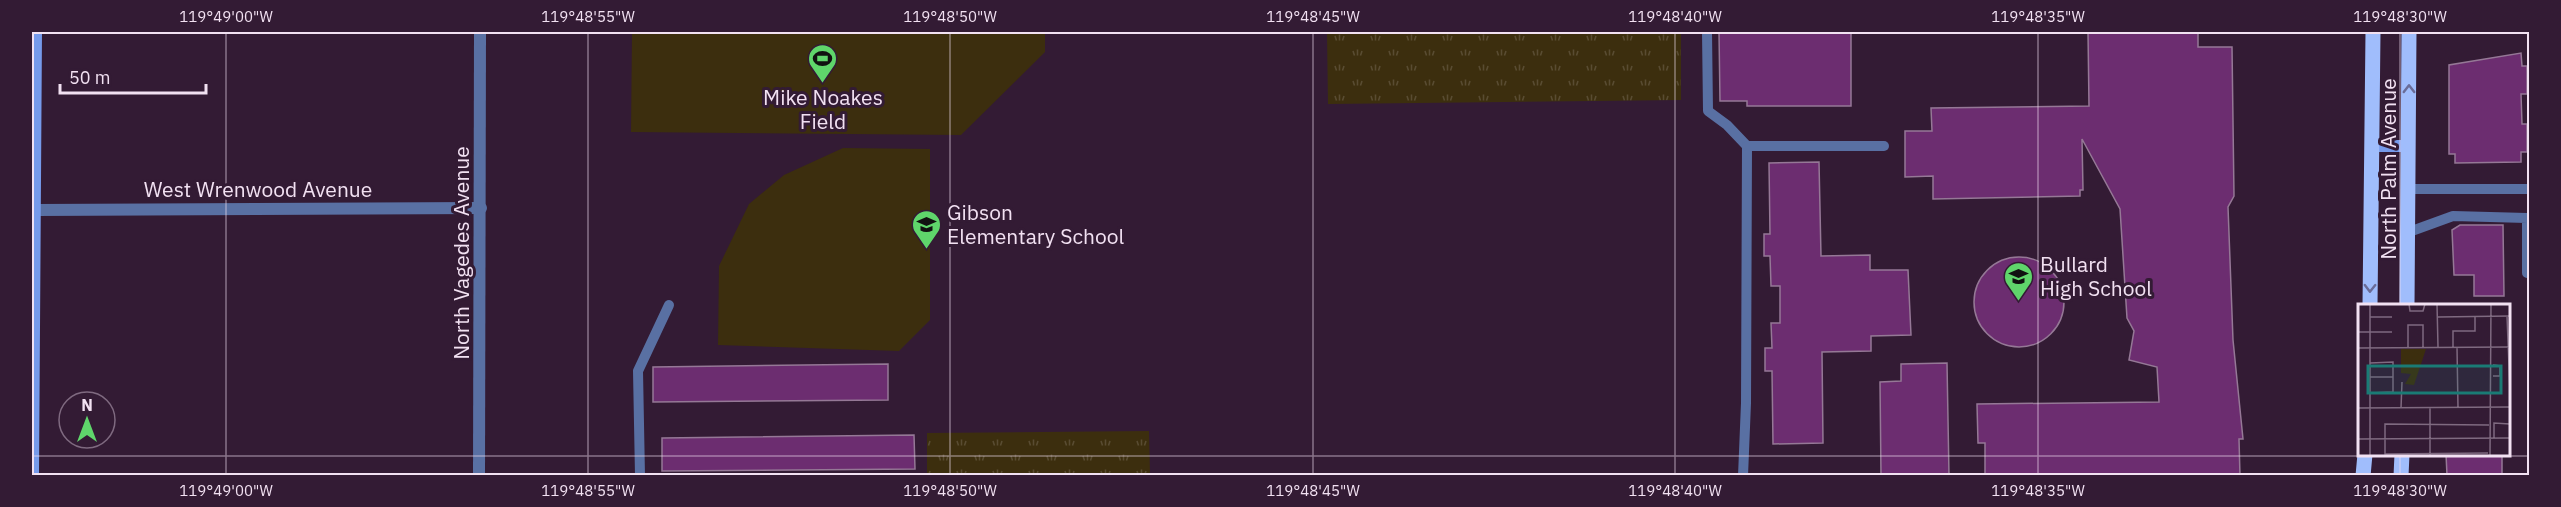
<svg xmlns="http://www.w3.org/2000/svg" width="2561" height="507" font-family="'IBM Plex Sans',sans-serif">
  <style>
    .grass { fill: #3c2e0e }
    .park { fill: url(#park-tufts) }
    .building { fill: #6c2d70; stroke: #957896; stroke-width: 1.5 }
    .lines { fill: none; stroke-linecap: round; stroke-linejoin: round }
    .lane { stroke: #5970a3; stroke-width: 10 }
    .street { stroke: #5970a3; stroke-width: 12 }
    .secondary { stroke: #769aeb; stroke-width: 12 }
    .primary { stroke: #a0bdfc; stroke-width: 15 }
    .oneway { stroke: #6a6c98 }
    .ticks { fill: none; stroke: #f2e1f2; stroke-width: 1.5; stroke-opacity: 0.45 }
    .labels { text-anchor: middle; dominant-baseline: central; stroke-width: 6; stroke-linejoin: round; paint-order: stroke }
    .poi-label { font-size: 21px; fill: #f2e1f2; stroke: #331b34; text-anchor: start }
    .street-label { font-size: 21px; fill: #f2e1f2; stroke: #331b34 }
    .inset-road { fill: none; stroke: #7f6a80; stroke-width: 1.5 }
    .view { fill: #1a7b75; fill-opacity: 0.15; stroke: #1a7b75; stroke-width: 3 }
    .inset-edge { fill: none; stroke: #f2e1f2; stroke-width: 3 }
    .neatline { fill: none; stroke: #f2e1f2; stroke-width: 2 }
    .ticks-label { font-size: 15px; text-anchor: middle; fill: #f2e1f2 }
  </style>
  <defs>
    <pattern id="park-tufts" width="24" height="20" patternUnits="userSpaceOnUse" patternTransform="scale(1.5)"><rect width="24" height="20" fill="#3c2e0e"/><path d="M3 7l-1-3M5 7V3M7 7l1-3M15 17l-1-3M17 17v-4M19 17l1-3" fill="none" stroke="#594c32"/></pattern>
  </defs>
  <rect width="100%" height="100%" fill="#331b34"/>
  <g class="grass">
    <polygon points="632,32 1045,32 1045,52 961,135 631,132"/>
    <polygon points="843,148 930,149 930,320 899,351 718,345 719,266 749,204 784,175"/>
  </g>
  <g class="park">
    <polygon points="1327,32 1681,32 1681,100 1328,104"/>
    <polygon points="1149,431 1150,475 927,475 927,433"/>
  </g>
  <g class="building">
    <polygon points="1719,32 1851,32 1851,106 1747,106 1747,101 1720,101"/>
    <polygon points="2088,32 2198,32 2198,47 2232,47 2234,196 2228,207 2233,340 2243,439 2239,439 2240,476 1985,476 1985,443 1978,443 1977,404 2159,402 2157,367 2129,360 2134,331 2127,318 2120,209 2082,139 2083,190 2080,190 2080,196 1933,199 1933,176 1905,177 1905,131 1932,131 1931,108 2089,106"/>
    <polygon points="2521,53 2522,66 2527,66 2527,94 2521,94 2522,124 2527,124 2527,152 2521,152 2521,162 2455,163 2455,154 2449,154 2449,65"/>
    <polygon points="1819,162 1821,256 1870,255 1870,270 1908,270 1911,335 1871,336 1871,351 1822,352 1823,443 1773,444 1772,371 1765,371 1765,348 1772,348 1771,323 1780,323 1780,286 1771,286 1770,256 1764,256 1764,234 1770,234 1769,163"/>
    <polygon points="2460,225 2503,225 2504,296 2474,296 2474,275 2454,275 2452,230"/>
    <circle cx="2019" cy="302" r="45"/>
    <polygon points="1947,363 1949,476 1881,476 1880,382 1901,381 1901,364"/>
    <polygon points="888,364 888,400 653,402 653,367"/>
    <polygon points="914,435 915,469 662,471 662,438"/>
    <polygon points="2446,454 2502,454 2502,474 2447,475"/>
  </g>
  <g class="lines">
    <g class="lane">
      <polyline points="1707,32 1708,111 1727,125 1747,146 1746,403 1743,476"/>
      <polyline points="1747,146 1884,146"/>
      <polyline points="2409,189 2530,189"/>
      <polyline points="2409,232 2453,216 2527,218 2527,273"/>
      <polyline points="640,476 638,371 669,305"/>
    </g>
    <g class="street">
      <polyline points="36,210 481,208"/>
      <polyline points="479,476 480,32"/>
    </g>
    <g class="secondary">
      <polyline points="2372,146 2409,146"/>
      <polyline points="33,476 36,32"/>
    </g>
    <g class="primary">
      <polyline points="2370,306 2373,32"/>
      <polyline points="2407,306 2409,32"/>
      <polyline points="2363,476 2365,454"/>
      <polyline points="2401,476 2402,454"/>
    </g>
  </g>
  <defs><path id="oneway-chevron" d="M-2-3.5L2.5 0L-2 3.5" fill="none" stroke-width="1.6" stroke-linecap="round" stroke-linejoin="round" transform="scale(1.5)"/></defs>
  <g class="oneway">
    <use href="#oneway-chevron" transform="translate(2409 89) rotate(-90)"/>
    <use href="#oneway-chevron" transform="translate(2370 288) rotate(91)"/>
  </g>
  <path class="ticks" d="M 226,32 L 226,476M 588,32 L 588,476M 950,32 L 950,476M 1313,32 L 1313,476M 1675,32 L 1675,476M 2038,32 L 2038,476M 2400,32 L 2400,306M 2400,454 L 2400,476M 32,456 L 2530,456"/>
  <defs>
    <symbol id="stadium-pin" viewBox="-11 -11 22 30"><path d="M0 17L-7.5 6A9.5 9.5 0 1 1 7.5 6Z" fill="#5fd56b" stroke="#331b34"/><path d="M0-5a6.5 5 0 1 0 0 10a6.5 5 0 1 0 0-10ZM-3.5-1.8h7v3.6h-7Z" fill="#111"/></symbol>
    <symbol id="school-pin" viewBox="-11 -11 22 30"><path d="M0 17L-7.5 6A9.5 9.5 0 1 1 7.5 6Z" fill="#5fd56b" stroke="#331b34"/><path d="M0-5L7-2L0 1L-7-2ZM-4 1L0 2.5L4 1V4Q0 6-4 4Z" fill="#111"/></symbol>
  </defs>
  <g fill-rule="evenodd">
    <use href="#stadium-pin" x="806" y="42" width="33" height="45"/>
    <use href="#school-pin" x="910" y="208" width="33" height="45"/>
    <use href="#school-pin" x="2002" y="260" width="33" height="45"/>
  </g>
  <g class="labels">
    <g class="poi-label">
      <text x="823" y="97" text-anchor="middle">Mike Noakes<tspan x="823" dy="24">Field</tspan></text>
      <text x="947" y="212">Gibson<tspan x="947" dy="24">Elementary School</tspan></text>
      <text x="2040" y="264">Bullard<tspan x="2040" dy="24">High School</tspan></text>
    </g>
    <g class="street-label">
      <text transform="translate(2388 169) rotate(-90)">North Palm Avenue</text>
      <text x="258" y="189">West Wrenwood Avenue</text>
      <text transform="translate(461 253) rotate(-90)">North Vagedes Avenue</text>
    </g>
  </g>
  <g transform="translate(2358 304)">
    <rect width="152" height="152" fill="#331b34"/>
    <path d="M 43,45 L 68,45 L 56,81 L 47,80 L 53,70 L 43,69 Z" fill="#3c2e0e"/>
    <path class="inset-road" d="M 51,0 L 52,7 L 65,7 L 67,0M 79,0 L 80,43M 149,12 L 152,88M 12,13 L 34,13M 80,13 L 152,12M 0,28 L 34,28M 50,43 L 50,21 L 65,21 L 65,43M 95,43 L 95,27 L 117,27 L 117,13M 99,43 L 100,104M 0,44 L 152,43M 135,61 L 142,62 L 142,72 L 135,72M 12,73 L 35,73M 12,89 L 35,88 L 35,58 L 12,59M 0,104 L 152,103M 43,104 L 44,78M 136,134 L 136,119 L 152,120M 0,135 L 152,134M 130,149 L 27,150 L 27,120 L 131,121M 12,151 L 12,0M 72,151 L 72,104M 132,151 L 133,0"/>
    <path class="view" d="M 10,62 L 143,62 L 143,89 L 10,89 Z"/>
    <rect width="152" height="152" class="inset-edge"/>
  </g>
  <rect width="2561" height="507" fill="none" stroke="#331b34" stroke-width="66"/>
  <g transform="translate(87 420)"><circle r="28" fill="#331b34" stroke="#7f6a80" stroke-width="1.5"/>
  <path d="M0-4.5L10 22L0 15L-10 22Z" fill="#5fd56b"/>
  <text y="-9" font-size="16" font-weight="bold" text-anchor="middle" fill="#f2e1f2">N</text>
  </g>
  <path d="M60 84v9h146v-9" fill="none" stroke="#f2e1f2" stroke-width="3"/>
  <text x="69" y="84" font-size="18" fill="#f2e1f2" stroke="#331b34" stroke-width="4.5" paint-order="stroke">50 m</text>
  <rect x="33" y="33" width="2495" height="441" class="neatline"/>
  <g class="ticks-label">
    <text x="226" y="22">119°49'00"W</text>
    <text x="588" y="22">119°48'55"W</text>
    <text x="950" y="22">119°48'50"W</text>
    <text x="1313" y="22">119°48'45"W</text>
    <text x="1675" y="22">119°48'40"W</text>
    <text x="2038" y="22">119°48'35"W</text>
    <text x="2400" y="22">119°48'30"W</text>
    <text x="226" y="496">119°49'00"W</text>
    <text x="588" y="496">119°48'55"W</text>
    <text x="950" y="496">119°48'50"W</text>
    <text x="1313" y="496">119°48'45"W</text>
    <text x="1675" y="496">119°48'40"W</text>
    <text x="2038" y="496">119°48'35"W</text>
    <text x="2400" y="496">119°48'30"W</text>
  </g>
</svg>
